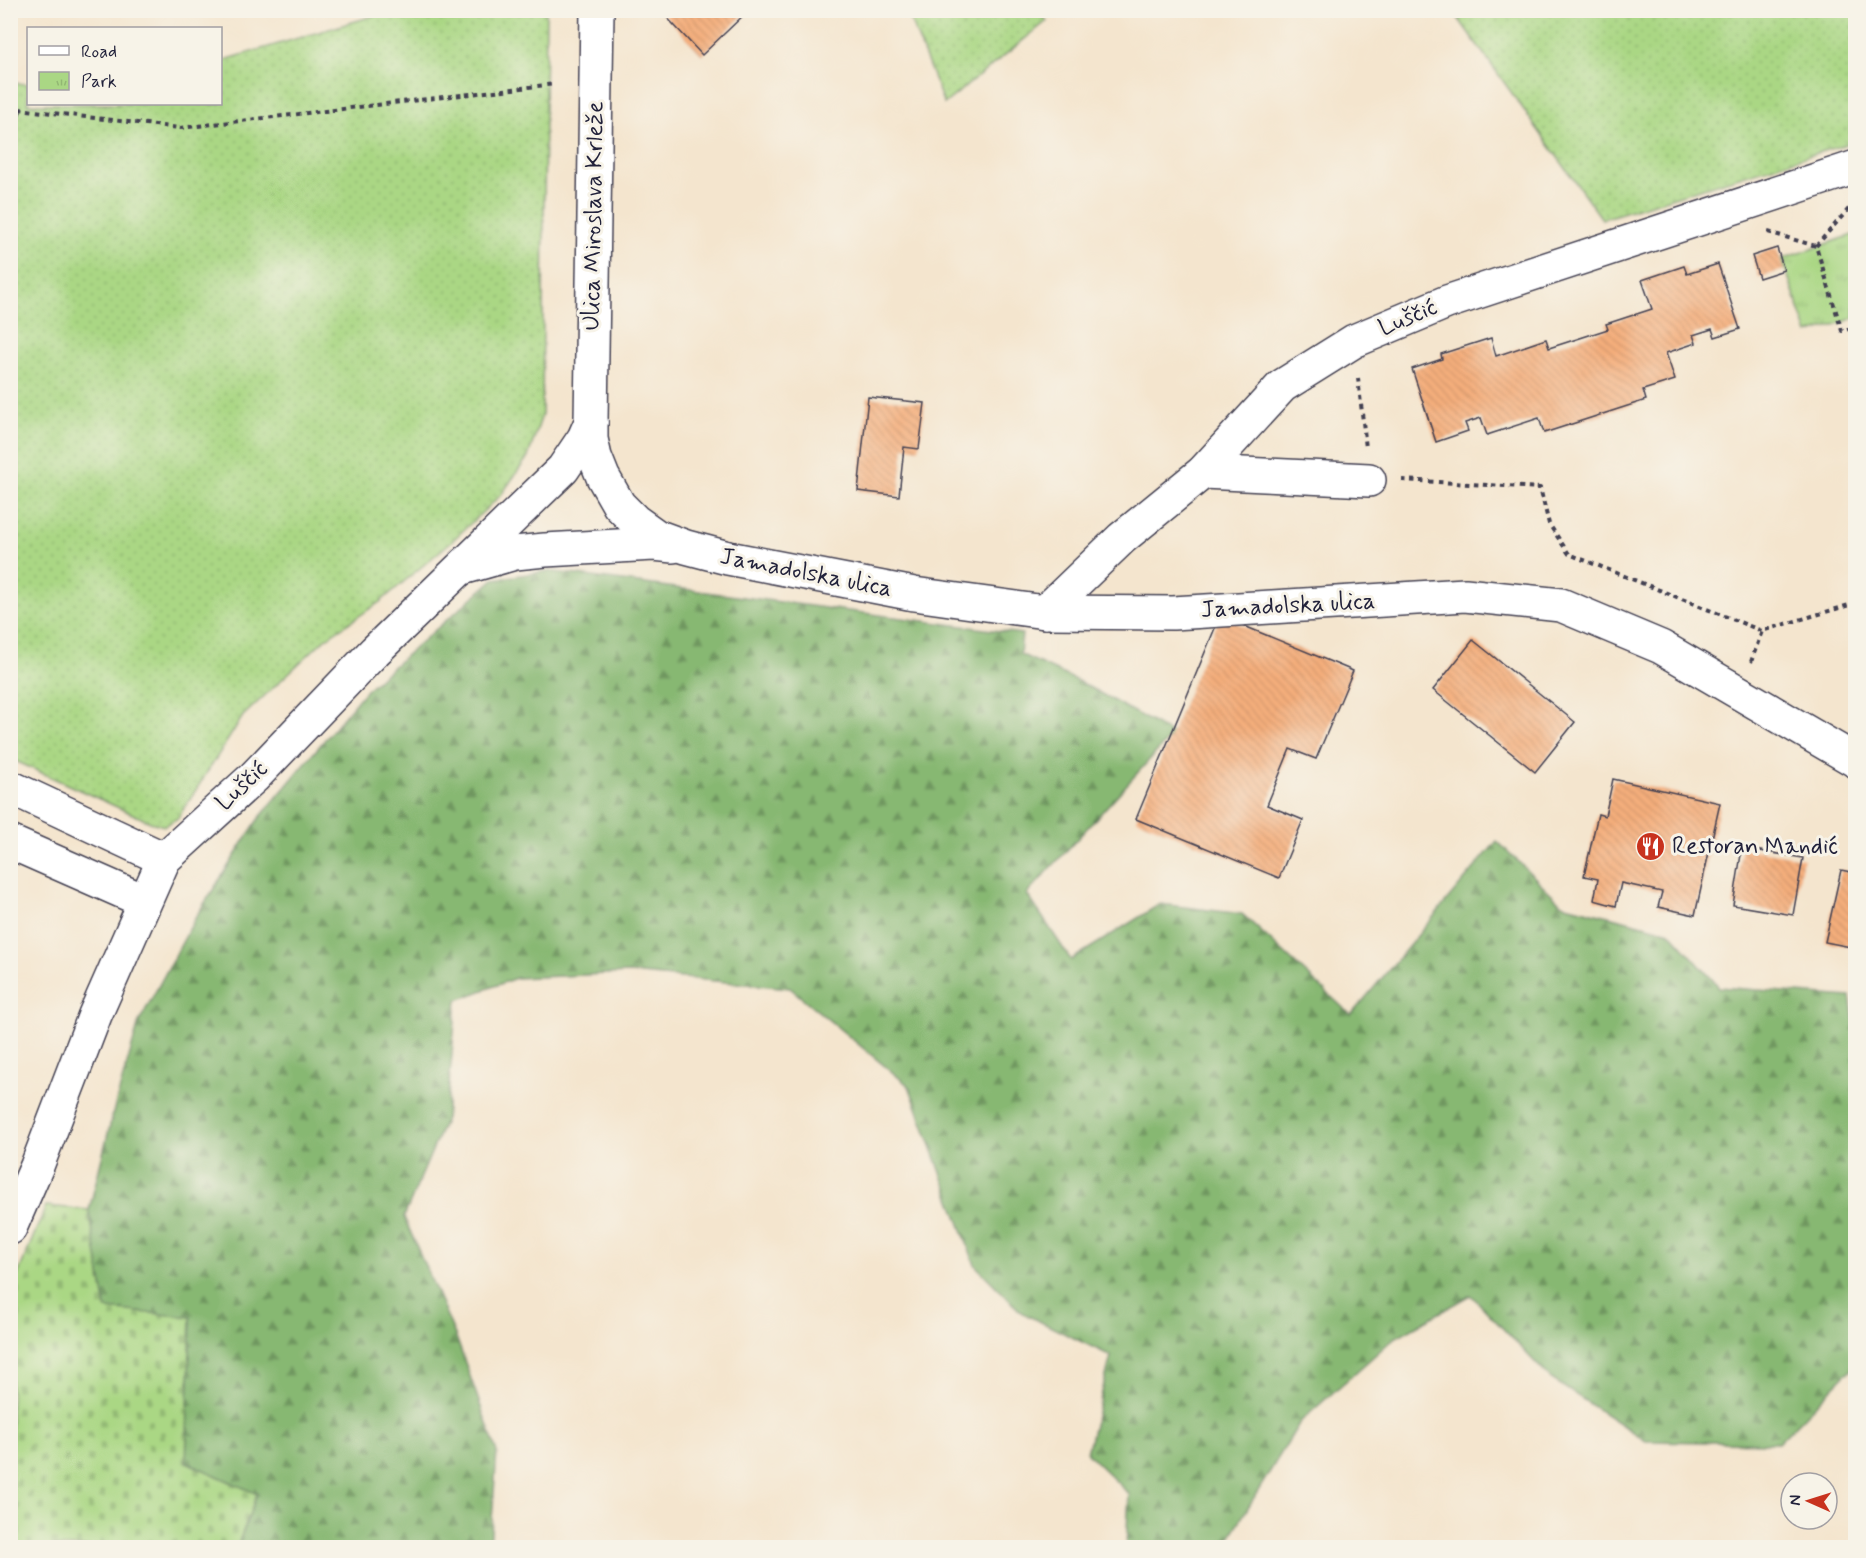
<svg xmlns="http://www.w3.org/2000/svg" width="1866" height="1558" font-family="Mynerve,sans-serif">
  <style>
    .grass { fill: url(#grass-dots); stroke: #667c60; stroke-width: 1.5 }
    .forest { fill: url(#forest-firs); stroke: #546d56; stroke-width: 1.5 }
    .cemetery { fill: url(#cemetery-stones); stroke: #667c60; stroke-width: 1.5 }
    .park { fill: url(#park-tufts); stroke: #667c60; stroke-width: 1.5 }
    .building { fill: url(#building-back-hatch) }
    .lines { fill: none; stroke-linecap: round; stroke-linejoin: round }
    .minor-casing { stroke: #423f51; stroke-width: 36 }
    .major-casing { stroke: #423f51; stroke-width: 36 }
    .path { stroke: #423f51; stroke-width: 4; stroke-dasharray: 4.5 4.5; stroke-linecap: butt }
    .minor { stroke: #fff; stroke-width: 33 }
    .major { stroke: #fff; stroke-width: 33 }
    .labels { text-anchor: middle; dominant-baseline: central; stroke-width: 6; stroke-linejoin: round; paint-order: stroke }
    .street-label { font-size: 24px; fill: #22223b; stroke: #f7f3e8 }
    .poi-label { font-size: 24px; fill: #22223b; stroke: #f7f3e8; text-anchor: start }
  </style>
  <defs>
    <pattern id="grass-dots" width="8" height="8" patternUnits="userSpaceOnUse" patternTransform="scale(1.5)"><rect width="8" height="8" fill="#aad784"/><path d="M2 2h.1M6 6h.1" fill="none" stroke="#92b873" stroke-width="1.8" stroke-linecap="round"/></pattern>
    <pattern id="forest-firs" width="22" height="20" patternUnits="userSpaceOnUse" patternTransform="scale(1.5)"><rect width="22" height="20" fill="#87b872"/><path d="M5 1l3.5 6h-7zM16 11l3.5 6h-7z" fill="#6e955f"/></pattern>
    <pattern id="cemetery-stones" width="16" height="16" patternUnits="userSpaceOnUse" patternTransform="scale(1.5)"><rect width="16" height="16" fill="#aad784"/><path d="M2 7V4a2 2 0 0 1 4 0v3zM10 15v-3a2 2 0 0 1 4 0v3z" fill="#92b873"/></pattern>
    <pattern id="park-tufts" width="24" height="20" patternUnits="userSpaceOnUse" patternTransform="scale(1.5)"><rect width="24" height="20" fill="#aad784"/><path d="M3 7l-1-3M5 7V3M7 7l1-3M15 17l-1-3M17 17v-4M19 17l1-3" fill="none" stroke="#92b873"/></pattern>
    <pattern id="building-back-hatch" width="6" height="6" patternUnits="userSpaceOnUse" patternTransform="scale(1.5)"><rect width="6" height="6" fill="#f4ae7b"/><path d="M-1 5l2 2M0 0l6 6M5-1l2 2" fill="none" stroke="#d1956b"/></pattern>
  </defs>
  <rect width="100%" height="100%" fill="#f7f3e8"/>
  <filter id="ink" filterUnits="userSpaceOnUse"><feTurbulence type="fractalNoise" baseFrequency=".0167" numOctaves="2"/><feDisplacementMap in="SourceGraphic" scale="12" xChannelSelector="R" yChannelSelector="G"/><feConvolveMatrix kernelMatrix="1 2 1 2 8 2 1 2 1" color-interpolation-filters="sRGB"/></filter>
  <filter id="wash" filterUnits="userSpaceOnUse"><feTurbulence type="fractalNoise" baseFrequency=".008" numOctaves="4" result="noise"/><feDisplacementMap in="SourceGraphic" scale="24" xChannelSelector="R" yChannelSelector="G"/><feGaussianBlur stdDeviation="1.35" result="paint"/><feColorMatrix in="noise" values="0 0 0 0 0 0 0 0 0 0 0 0 0 0 0 0 0 1.4 0 .05"/><feComposite in="paint" operator="in"/></filter>
  <g filter="url(#wash)">
    <rect width="100%" height="100%" fill="#f4e5ce"/>
    <g class="grass">
      <polygon points="393,10 546,11 542,415 528,457 501,495 452,541 380,602 325,639 243,716 178,818 164,826 150,822 11,759 10,233 14,226 10,224 11,83 28,84 28,104 220,104 221,61"/>
      <polygon points="907,11 1038,11 1047,21 944,104"/>
      <polygon points="1453,11 1855,11 1855,60 1850,143 1602,219"/>
    </g>
    <polygon class="forest" points="548,571 1022,634 1020,654 1080,682 1173,734 1027,894 1071,960 1160,904 1242,914 1351,1015 1497,841 1562,904 1670,932 1719,987 1850,997 1855,1027 1855,1365 1778,1443 1646,1441 1550,1378 1471,1295 1393,1339 1300,1422 1224,1547 1126,1547 1129,1494 1087,1453 1111,1356 1022,1313 975,1265 909,1086 790,988 630,973 516,978 457,1000 446,1118 404,1217 456,1337 497,1452 490,1547 237,1547 257,1494 186,1462 191,1318 106,1309 89,1210 114,1109 139,1022 197,915 257,821 366,690 494,579"/>
    <polygon class="cemetery" points="46,1206 89,1210 106,1309 191,1317 186,1462 257,1494 237,1547 11,1547 11,1291"/>
    <polygon class="park" points="1855,234 1855,318 1808,334 1782,259"/>
    <g id="blocks">
      <g class="building">
        <polygon points="660,10 749,10 702,55"/>
        <polygon points="1777,248 1784,270 1759,278 1752,256"/>
        <polygon points="1718,264 1740,329 1715,337 1712,329 1693,335 1696,343 1666,353 1675,380 1643,390 1646,400 1544,433 1539,418 1487,435 1481,418 1465,423 1468,431 1436,442 1412,369 1442,359 1441,354 1491,338 1496,356 1546,339 1549,348 1608,329 1606,324 1652,309 1642,280 1684,266 1687,274"/>
        <polygon points="868,397 925,403 919,449 904,447 899,496 858,491"/>
        <polygon points="1220,616 1353,671 1316,759 1290,749 1267,805 1303,820 1279,878 1136,819"/>
        <polygon points="1473,640 1575,722 1535,772 1433,690"/>
        <polygon points="1613,779 1720,803 1695,915 1658,907 1662,892 1621,883 1616,906 1594,900 1598,879 1584,876 1598,814 1605,816"/>
        <polygon points="1742,848 1803,858 1793,915 1733,905"/>
        <polygon points="1841,870 1856,873 1856,948 1825,942"/>
      </g>
    </g>
  </g>
  <g filter="url(#ink)">
    <use href="#blocks" fill-opacity="0" stroke="#423f51" stroke-width="1.5"/>
    <g class="lines">
      <defs>
        <g id="minor">
          <polyline points="591,422 591,439 595,457 603,477 619,505 635,521 656,536 686,547 728,558 914,594 1045,612 1173,613 1465,595 1561,605 1661,647 1856,761"/>
          <polyline points="1203,472 1369,480"/>
          <polyline points="466,567 515,553 545,550 654,544 673,546"/>
          <polyline points="1045,612 1122,538 1203,472 1282,386 1354,341 1447,302 1856,167"/>
          <polyline points="10,787 164,859"/>
          <polyline points="10,842 144,901"/>
          <polyline points="10,1228 37,1166 95,1015 164,859 254,777 375,651 563,469 584,438 591,422"/>
        </g>
        <polyline id="major" points="591,422 597,10"/>
      </defs>
      <use href="#minor" class="minor-casing"/>
      <use href="#major" class="major-casing"/>
      <g class="path">
        <polyline points="10,108 180,128 555,84"/>
        <polyline points="10,131 21,109"/>
        <polyline points="1768,232 1816,246 1842,331 1856,327"/>
        <polyline points="1816,246 1853,204"/>
        <polyline points="1358,378 1366,448"/>
        <polyline points="1402,480 1540,488 1549,524 1569,554 1762,631 1856,603"/>
        <polyline points="1751,662 1762,631"/>
      </g>
      <use href="#minor" class="minor"/>
      <use href="#major" class="major"/>
    </g>
  </g>
  <defs>
    <symbol id="restaurant-disc" viewBox="-11 -11 22 22"><circle r="9.5" fill="#c8321e" stroke="#f7f3e8"/><path d="M-5-6h1v4h1v-4h1v4h1v-4h1v5L-1.5 .5V6h-2V.5L-5-1ZM5-6V6H3V1.5H1.5Q1.5-4 5-6Z" fill="#fff"/></symbol>
  </defs>
  <g fill-rule="evenodd">
    <use href="#restaurant-disc" x="1634" y="830" width="33" height="33"/>
  </g>
  <g class="labels">
    <g class="street-label">
      <text transform="translate(594 216) rotate(-89)">Ulica Miroslava Krleže</text>
      <text transform="translate(1408 318) rotate(-23)">Luščić</text>
      <text transform="translate(806 573) rotate(11)">Jamadolska ulica</text>
      <text transform="translate(1288 606) rotate(-3)">Jamadolska ulica</text>
      <text transform="translate(242 786) rotate(-43)">Luščić</text>
    </g>
    <g class="poi-label">
      <text x="1672" y="846">Restoran Mandić</text>
    </g>
  </g>
  <rect width="1866" height="1558" fill="none" stroke="#f7f3e8" stroke-width="36"/>
  <rect x="27" y="27" width="195" height="78" fill="#f7f3e8" stroke="#a29fa3" stroke-width="1.5"/>
  <rect x="39" y="46" width="30" height="9" fill="#ffffff" stroke="#a29fa3" stroke-width="1.5"/>
  <text x="81" y="57" font-size="18" fill="#22223b">Road</text>
  <rect x="39" y="72" width="30" height="18" fill="url(#park-tufts)" stroke="#a29fa3" stroke-width="1.5"/>
  <text x="81" y="87" font-size="18" fill="#22223b">Park</text>
  <g transform="translate(1809 1501) rotate(273)"><circle r="28" fill="#f7f3e8" stroke="#a29fa3" stroke-width="1.5"/>
  <path d="M0-4.5L10 22L0 15L-10 22Z" fill="#c8321e"/>
  <text y="-9" font-size="16" font-weight="bold" text-anchor="middle" fill="#22223b">N</text>
  </g>
</svg>
